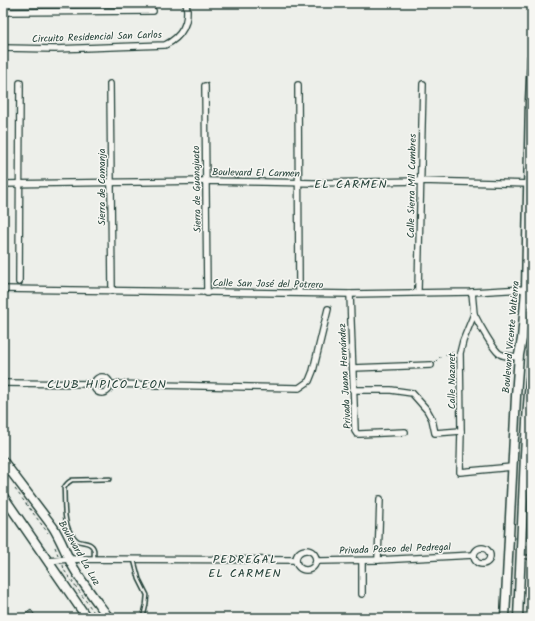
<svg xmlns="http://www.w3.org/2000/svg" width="535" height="621" font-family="Kalam,sans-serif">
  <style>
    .building { fill: url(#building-hatch); stroke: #1f3d34 }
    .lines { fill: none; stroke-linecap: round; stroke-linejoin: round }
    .service-casing { stroke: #1f3d34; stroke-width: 5.5 }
    .minor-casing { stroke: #1f3d34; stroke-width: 8 }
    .secondary-casing { stroke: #1f3d34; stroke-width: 11 }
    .path { stroke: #1f3d34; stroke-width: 1; stroke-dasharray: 3 3; stroke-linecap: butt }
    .service { stroke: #f6f6f2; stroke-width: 2.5 }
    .minor { stroke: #f6f6f2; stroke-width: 5.5 }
    .secondary { stroke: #f6f6f2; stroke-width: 8 }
    .labels { text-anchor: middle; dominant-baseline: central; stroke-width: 3; stroke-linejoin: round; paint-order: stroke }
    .street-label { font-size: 10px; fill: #1f3d34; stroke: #f6f6f2 }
    .quarter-label { font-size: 12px; letter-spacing: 1px; fill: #1f3d34; stroke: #f6f6f2 }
  </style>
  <defs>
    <pattern id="building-hatch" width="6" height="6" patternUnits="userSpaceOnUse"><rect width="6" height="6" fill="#b4bdb8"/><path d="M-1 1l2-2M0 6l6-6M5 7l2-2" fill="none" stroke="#929b96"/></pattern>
  </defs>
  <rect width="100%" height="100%" fill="#edefea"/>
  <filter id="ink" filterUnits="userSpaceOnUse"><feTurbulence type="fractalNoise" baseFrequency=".025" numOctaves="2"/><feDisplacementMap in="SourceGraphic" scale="8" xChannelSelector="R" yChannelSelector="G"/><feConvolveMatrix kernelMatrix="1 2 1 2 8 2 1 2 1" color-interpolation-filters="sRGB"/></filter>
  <g filter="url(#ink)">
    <polygon class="building" points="31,610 37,618 19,618"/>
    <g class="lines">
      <defs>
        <g id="service">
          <polyline points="521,557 532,557"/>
          <path d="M 94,559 C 94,556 94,553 94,550 C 92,542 84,543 78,541 C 75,539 72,535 70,532 C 63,519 65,502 64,488 C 66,484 68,482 72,480 L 110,479"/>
          <polyline points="134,560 139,579 147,595 146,605 143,618"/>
        </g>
        <g id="minor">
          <polyline points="3,12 153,11"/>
          <path d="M 3,48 L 55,49 L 165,45 C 182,37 190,22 186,3"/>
          <polyline points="110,84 112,291"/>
          <polyline points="298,85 299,289"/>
          <polyline points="205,86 207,293"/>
          <polyline points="3,184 205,181 314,183 421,181 531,184"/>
          <polyline points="19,282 20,83"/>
          <polyline points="3,289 350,294 472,292 526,289 532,289"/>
          <polyline points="418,289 423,84"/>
          <polyline points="472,292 474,314 463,341 460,353 461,431 460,472 512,467"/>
          <polyline points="350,294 355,431 357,434 360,434 405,432"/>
          <path d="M 474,314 C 478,322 494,351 500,354 C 505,357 513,356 519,357"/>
          <polyline points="353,368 431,365"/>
          <circle cx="102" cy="385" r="8"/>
          <polyline points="3,383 94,384"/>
          <polyline points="110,384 299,388 309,381 313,371 328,309"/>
          <polyline points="353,390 391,390 412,393 427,410 432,419 435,433 461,431"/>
          <circle cx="482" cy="556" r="8"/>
          <circle cx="306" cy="560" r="10"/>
          <polyline points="378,560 380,499"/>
          <polyline points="48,561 69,559 296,560"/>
          <polyline points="317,561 378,560 474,555"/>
          <polyline points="362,594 362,561"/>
        </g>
        <g id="secondary">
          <path d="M 3,461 L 53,527 C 60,538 64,549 70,561 C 80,581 95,599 109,618"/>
          <polyline points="3,496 87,618"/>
          <polyline points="505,618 516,396 519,355 522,339 526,289 530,100 532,57"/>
          <polyline points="518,618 525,455 528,405 532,358"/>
        </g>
      </defs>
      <use href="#service" class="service-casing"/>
      <use href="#minor" class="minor-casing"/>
      <use href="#secondary" class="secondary-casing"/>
      <g class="path">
        <polyline points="530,332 532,313"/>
        <polyline points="528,352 529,343"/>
        <polyline points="435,362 440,357 455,352"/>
        <polyline points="15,489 48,533"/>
        <polyline points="55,547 58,555"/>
        <polyline points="63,565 64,570 98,618"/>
      </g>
      <use href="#service" class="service"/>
      <use href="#minor" class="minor"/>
      <use href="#secondary" class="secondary"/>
    </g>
  </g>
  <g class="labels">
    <g class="street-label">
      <text transform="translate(97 37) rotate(-2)">Circuito Residencial San Carlos</text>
      <text transform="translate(256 173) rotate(1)">Boulevard El Carmen</text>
      <text transform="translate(412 186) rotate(-89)">Calle Sierra Mil Cumbres</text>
      <text transform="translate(102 187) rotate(-90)">Sierra de Comanja</text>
      <text transform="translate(197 189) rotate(-91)">Sierra de Guanajuato</text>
      <text transform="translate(268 284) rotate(1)">Calle San José del Potrero</text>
      <text transform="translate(511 337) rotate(-85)">Boulevard Vicente Valtierra</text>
      <text transform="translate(345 376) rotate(-93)">Privada Juana Hernández</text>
      <text transform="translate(452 381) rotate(-90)">Calle Nazaret</text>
      <text transform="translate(395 549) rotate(-2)">Privada Paseo del Pedregal</text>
      <text transform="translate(79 553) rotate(60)">Boulevard La Luz</text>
    </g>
    <g class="quarter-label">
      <text x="351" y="184">EL CARMEN</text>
      <text x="107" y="384">CLUB HIPICO LEON</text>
      <text x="245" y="559">PEDREGAL<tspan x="245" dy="14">EL CARMEN</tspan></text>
    </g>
  </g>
  <rect width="535" height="621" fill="none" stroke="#f6f6f2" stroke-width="16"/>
  <rect x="8" y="8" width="519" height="605" fill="none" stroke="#1f3d34" stroke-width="1.5" filter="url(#ink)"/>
</svg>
